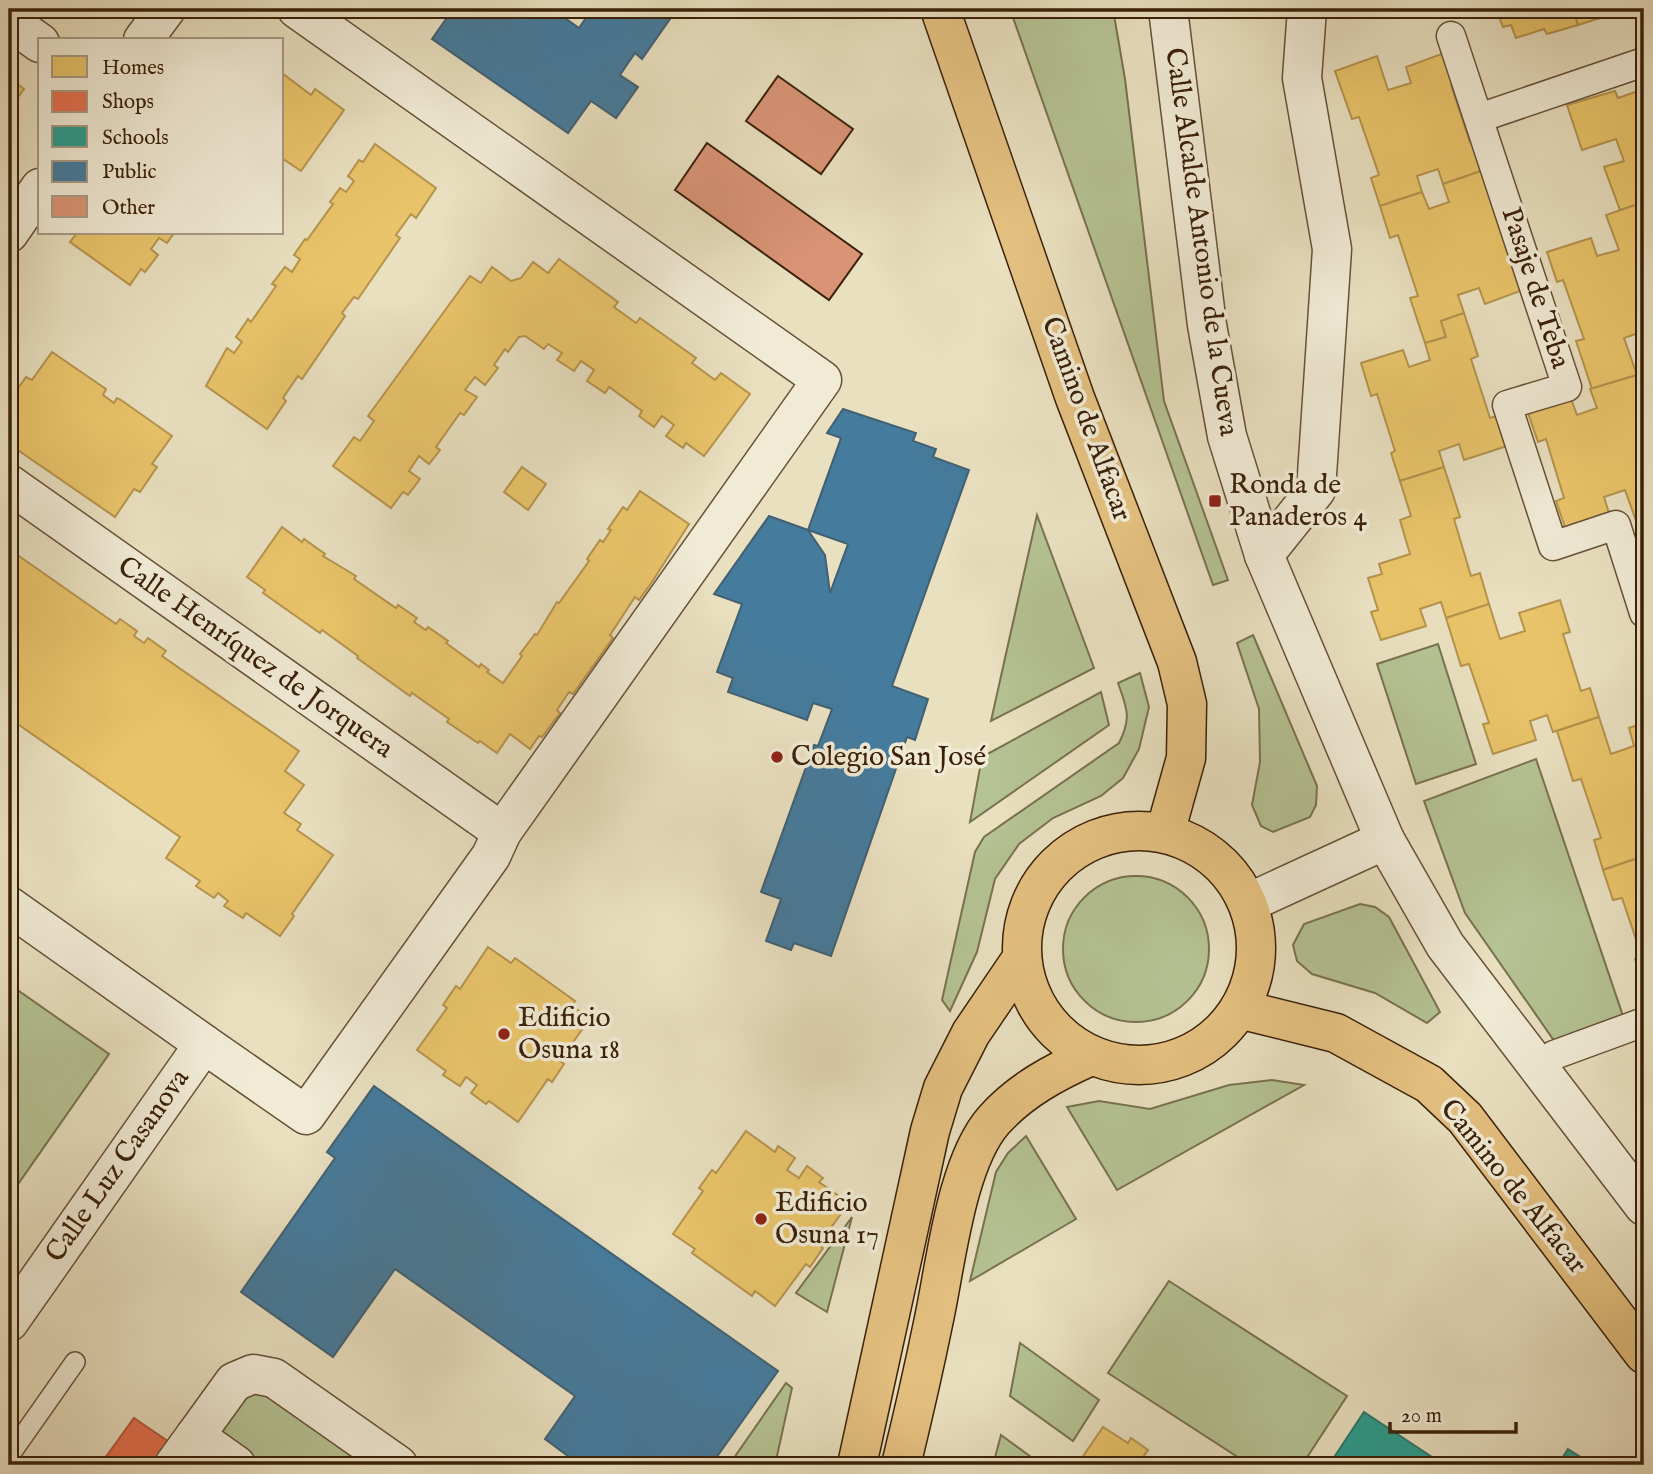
<svg xmlns="http://www.w3.org/2000/svg" width="1653" height="1474" font-family="'IM FELL English',serif">
  <style>
    .green { fill: #b5c293; stroke: #78724e; stroke-width: 2 }
    .homes { fill: #e9c46a; stroke: #b5934d; stroke-width: 2 }
    .shops { fill: #e76f51; stroke: #b3583b; stroke-width: 2 }
    .schools { fill: #2a9d8f; stroke: #2f7867; stroke-width: 2 }
    .public { fill: #457b9d; stroke: #426071; stroke-width: 2; fill-rule: evenodd }
    .building { fill: #d99476; stroke: #3b2109; stroke-width: 2 }
    .lines { fill: none; stroke-linecap: round; stroke-linejoin: round }
    .service-casing { stroke: #665137; stroke-width: 22 }
    .pedestrian-casing { stroke: #665137; stroke-width: 31 }
    .minor-casing { stroke: #665137; stroke-width: 41 }
    .tertiary-casing { stroke: #665137; stroke-width: 41 }
    .primary-casing { stroke: #3b2109; stroke-width: 41 }
    .service { stroke: #f1ebd6; stroke-width: 19 }
    .pedestrian { stroke: #f1ebd6; stroke-width: 28 }
    .minor { stroke: #f1ebd6; stroke-width: 38 }
    .tertiary { stroke: #f1ebd6; stroke-width: 38 }
    .primary { stroke: #e4c080; stroke-width: 38 }
    .poi-dot { fill: #8f2418; stroke: #f1ebd6; stroke-width: 2.5 }
    .labels { text-anchor: middle; dominant-baseline: central; stroke-width: 7; stroke-linejoin: round; paint-order: stroke }
    .street-label { font-size: 28px; fill: #3b2109; stroke: #f1ebd6 }
    .poi-label { font-size: 28px; fill: #3b2109; stroke: #f1ebd6; text-anchor: start }
  </style>
  <rect width="100%" height="100%" fill="#e9e0c0"/>
  <filter id="stains"><feTurbulence type="fractalNoise" baseFrequency=".00286" numOctaves="4"/><feColorMatrix values="0 0 0 0 .2 0 0 0 0 .09 0 0 0 0 .02 0 0 0 .5 -.17"/></filter>
  <radialGradient id="worn" r=".72"><stop offset=".6" stop-color="#630" stop-opacity="0"/><stop offset="1" stop-color="#630" stop-opacity=".3"/></radialGradient>
  <g class="green">
    <polygon points="1010,9 1113,9 1125,79 1164,401 1228,580 1213,585"/>
    <polygon points="1037,515 1094,668 991,721"/>
    <polygon points="1253,635 1317,786 1316,805 1310,817 1273,832 1261,826 1252,805 1260,762 1259,709 1237,643"/>
    <polygon points="1438,644 1476,764 1416,784 1377,664"/>
    <path d="M 1140,673 L 1149,707 L 1139,749 L 1123,778 L 1101,796 L 1053,818 L 1019,844 L 995,879 L 977,952 L 950,1011 L 942,1000 L 975,852 L 984,837 L 1119,743 C 1132,717 1127,709 1118,683 Z"/>
    <polygon points="1101,692 1109,725 970,822 982,757"/>
    <polygon points="1536,759 1623,1016 1555,1042 1465,913 1424,801"/>
    <circle cx="1136" cy="949" r="73"/>
    <polygon points="1360,904 1375,907 1389,917 1440,1012 1427,1023 1375,993 1312,974 1297,961 1293,945 1304,924"/>
    <polygon points="9,984 109,1054 9,1197"/>
    <polygon points="1272,1080 1304,1085 1117,1190 1067,1107 1099,1101 1150,1109 1229,1085"/>
    <polygon points="1026,1136 1076,1219 970,1281 996,1172 1008,1153"/>
    <polygon points="852,1217 827,1312 796,1293"/>
    <polygon points="1169,1281 1347,1396 1302,1465 1250,1465 1108,1373"/>
    <polygon points="1020,1343 1099,1400 1073,1441 1010,1396"/>
    <polygon points="786,1383 792,1388 775,1465 729,1465"/>
    <polygon points="268,1386 380,1465 255,1465 225,1444 220,1425 246,1389"/>
    <polygon points="1001,1435 1042,1465 993,1465"/>
  </g>
  <g class="homes">
    <polygon points="1496,9 1573,9 1578,25 1547,34 1544,29 1516,38 1511,25 1503,27"/>
    <polygon points="1573,9 1608,9 1610,15 1578,25"/>
    <polygon points="1447,52 1458,82 1451,85 1470,142 1477,140 1487,169 1443,184 1438,169 1417,176 1422,192 1380,206 1371,178 1379,175 1359,117 1352,119 1335,71 1377,56 1388,90 1411,83 1406,67"/>
    <polygon points="282,73 311,95 315,89 344,110 301,171 283,159 282,161"/>
    <polygon points="9,78 24,89 9,109"/>
    <polygon points="1644,89 1644,202 1620,210 1604,167 1624,161 1616,139 1582,150 1567,105 1615,91 1618,98"/>
    <polygon points="375,144 436,188 416,218 411,214 396,235 400,238 358,299 354,297 342,313 345,316 302,379 298,376 283,398 286,401 267,429 206,386 227,348 234,353 242,342 236,337 248,319 251,322 276,286 272,284 285,267 292,272 300,259 294,255 305,239 307,240 333,204 330,202 340,188 346,192 354,181 348,176 359,160 363,162"/>
    <polygon points="1487,169 1497,200 1491,203 1498,224 1511,260 1528,288 1485,304 1479,288 1458,295 1464,313 1441,321 1446,337 1425,343 1410,298 1418,296 1398,235 1390,238 1380,206 1422,192 1429,209 1449,202 1443,184"/>
    <polygon points="1644,202 1644,331 1624,338 1637,375 1592,389 1576,341 1584,339 1563,280 1557,282 1547,252 1591,238 1597,256 1619,250 1606,215"/>
    <polygon points="77,233 174,233 167,243 159,238 151,249 158,255 145,272 141,269 130,285 70,242"/>
    <polygon points="559,259 618,302 614,307 636,323 640,318 696,358 692,363 715,380 721,373 750,394 704,456 686,443 683,448 666,436 674,425 662,416 654,427 639,416 642,411 609,387 605,393 587,381 594,370 581,361 574,371 557,360 562,353 548,344 544,349 525,336 519,337 508,352 505,349 494,365 498,368 485,385 475,377 465,390 477,397 464,415 460,413 436,447 440,450 429,464 419,456 409,471 420,479 408,495 403,492 391,508 333,466 354,437 360,441 374,421 368,416 470,276 481,283 492,267 511,281 521,278 533,262 548,273"/>
    <polygon points="1464,313 1478,356 1471,359 1490,418 1497,416 1507,446 1464,460 1459,444 1439,451 1444,467 1400,481 1391,453 1395,451 1377,394 1371,396 1361,363 1403,350 1409,367 1430,360 1425,343 1446,337 1441,321"/>
    <polygon points="52,352 106,389 103,395 114,403 117,398 121,400 172,436 152,464 157,467 140,492 134,489 115,517 9,444 9,413 15,405 9,401 26,377 32,380"/>
    <polygon points="1637,375 1644,398 1644,404 1638,406 1644,424 1644,524 1638,526 1625,490 1604,497 1610,516 1566,530 1556,501 1564,498 1546,439 1538,442 1527,410 1570,396 1577,415 1597,408 1590,389"/>
    <polygon points="522,467 546,484 528,510 504,492"/>
    <polygon points="1444,467 1460,517 1454,519 1471,576 1480,573 1489,604 1446,618 1441,602 1420,609 1426,626 1381,640 1371,612 1378,610 1368,578 1382,574 1379,564 1410,554 1400,520 1411,516 1400,481"/>
    <polygon points="640,491 689,524 652,582 639,600 635,597 610,635 613,638 573,694 569,692 557,710 560,713 542,737 539,736 530,749 510,734 497,753 480,741 478,743 447,722 449,719 412,693 410,696 357,658 358,656 322,630 320,633 263,593 265,590 247,577 282,527 302,542 304,539 325,554 323,556 356,576 354,579 396,608 398,605 417,618 414,622 426,630 428,627 448,641 446,643 479,667 481,664 489,670 487,672 503,683 522,656 520,654 535,634 537,635 557,602 559,603 589,561 587,559 600,540 603,542 611,530 608,529 623,507 627,510"/>
    <polygon points="9,549 116,624 120,619 137,631 134,636 144,643 148,638 166,651 162,656 299,751 285,771 304,785 284,813 301,824 297,830 333,855 292,914 294,916 280,936 246,913 243,918 224,906 228,901 218,893 214,898 196,886 200,881 166,858 180,837 9,718"/>
    <polygon points="1560,600 1570,632 1563,634 1581,691 1590,688 1599,717 1553,732 1547,715 1530,721 1536,740 1493,754 1483,724 1489,723 1469,664 1461,666 1446,618 1489,604 1500,639 1525,631 1519,613"/>
    <polygon points="1599,717 1611,754 1634,746 1629,728 1644,723 1644,837 1639,839 1644,856 1603,870 1594,840 1601,838 1581,779 1573,781 1557,731"/>
    <polygon points="1644,856 1644,988 1635,959 1642,957 1622,898 1613,900 1603,870"/>
    <polygon points="488,947 511,963 515,958 575,1001 572,1006 590,1018 560,1061 564,1064 552,1082 548,1079 518,1122 489,1101 486,1104 471,1093 477,1085 466,1077 460,1086 443,1075 446,1071 417,1050 447,1008 443,1005 456,986 460,989"/>
    <polygon points="746,1131 775,1152 778,1146 795,1158 787,1170 799,1178 807,1166 823,1178 819,1182 849,1203 819,1244 823,1248 810,1267 806,1264 775,1306 755,1291 752,1296 692,1253 695,1249 673,1234 703,1191 699,1188 712,1170 716,1173"/>
    <polygon points="1103,1427 1128,1443 1131,1438 1148,1450 1141,1460 1149,1465 1077,1465"/>
  </g>
  <polygon class="shops" points="134,1418 172,1444 157,1465 100,1465"/>
  <g class="schools">
    <polygon points="1364,1412 1444,1465 1329,1465"/>
    <polygon points="1568,1449 1593,1465 1558,1465"/>
  </g>
  <g class="public">
    <polygon points="453,9 552,9 579,28 592,9 677,9 642,59 635,53 620,75 638,87 616,118 591,101 568,133 432,39"/>
    <path d="M 843,409 L 916,433 L 913,441 L 936,449 L 933,457 L 969,470 L 892,686 L 928,699 L 915,740 L 907,737 L 831,956 L 794,943 L 791,950 L 766,941 L 781,899 L 761,892 L 814,745 L 818,746 L 832,709 L 813,703 L 807,720 L 728,692 L 733,678 L 717,672 L 742,604 L 714,594 L 769,516 L 808,530 L 841,438 L 827,433 ZM 808,530 L 848,544 L 830,593 L 825,555 Z"/>
    <polygon points="374,1086 778,1371 711,1465 580,1465 545,1439 575,1396 395,1269 333,1357 241,1292 335,1158 327,1152"/>
  </g>
  <g class="building">
    <polygon points="778,76 853,129 821,174 746,121"/>
    <polygon points="707,143 862,254 829,300 675,190"/>
  </g>
  <g class="lines">
    <defs>
      <polyline id="service" points="9,1456 75,1362"/>
      <g id="pedestrian">
        <polyline points="1451,36 1567,387 1507,405 1553,546 1616,525 1644,613"/>
        <polyline points="1479,118 1644,62"/>
        <polyline points="1554,1055 1644,1022"/>
      </g>
      <g id="minor">
        <polyline points="9,21 40,43"/>
        <polyline points="143,40 166,9"/>
        <polyline points="9,233 40,188"/>
        <polyline points="9,484 502,832"/>
        <polyline points="1264,555 1316,490 1332,249 1302,78 1307,9"/>
        <polyline points="1385,840 1445,945 1644,1206"/>
        <polyline points="204,1044 306,1115 491,856 502,832 822,380 297,9"/>
        <polyline points="174,1465 195,1436"/>
        <polyline points="236,1465 195,1436 234,1382 253,1374 274,1378 398,1465"/>
      </g>
      <g id="tertiary">
        <polyline points="1168,9 1207,325 1227,436 1264,555 1385,840 1248,903"/>
        <polyline points="9,906 204,1044 9,1322"/>
      </g>
      <g id="primary">
        <polyline points="940,9 1075,398 1177,662 1187,704 1186,758 1165,833"/>
        <circle cx="1139" cy="948" r="117"/>
        <polyline points="1239,1009 1336,1033 1429,1084 1465,1118 1644,1354"/>
        <polyline points="857,1465 930,1131 943,1088 971,1033 1022,958"/>
        <path d="M 901,1465 C 913,1416 924,1368 934,1319 C 946,1263 956,1163 994,1120 C 1021,1090 1055,1072 1091,1056"/>
      </g>
    </defs>
    <use href="#service" class="service-casing"/>
    <use href="#pedestrian" class="pedestrian-casing"/>
    <use href="#minor" class="minor-casing"/>
    <use href="#tertiary" class="tertiary-casing"/>
    <use href="#primary" class="primary-casing"/>
    <use href="#service" class="service"/>
    <use href="#pedestrian" class="pedestrian"/>
    <use href="#minor" class="minor"/>
    <use href="#tertiary" class="tertiary"/>
    <use href="#primary" class="primary"/>
  </g>
  <g class="poi-dot">
    <rect x="1208" y="494" width="14" height="14" rx="3.5"/>
    <circle cx="777" cy="757" r="7"/>
    <circle cx="504" cy="1034" r="7"/>
    <circle cx="761" cy="1219" r="7"/>
  </g>
  <g class="labels">
    <g class="street-label">
      <text transform="translate(1201 242) rotate(82)">Calle Alcalde Antonio de la Cueva</text>
      <text transform="translate(1535 288) rotate(72)">Pasaje de Teba</text>
      <text transform="translate(1086 419) rotate(70)">Camino de Alfacar</text>
      <text transform="translate(255 658) rotate(35)">Calle Henríquez de Jorquera</text>
      <text transform="translate(118 1166) rotate(-55)">Calle Luz Casanova</text>
      <text transform="translate(1513 1187) rotate(51)">Camino de Alfacar</text>
    </g>
    <g class="poi-label">
      <text x="1229" y="485">Ronda de<tspan x="1229" dy="32">Panaderos 4</tspan></text>
      <text x="791" y="757">Colegio San José</text>
      <text x="518" y="1018">Edificio<tspan x="518" dy="32">Osuna 18</tspan></text>
      <text x="775" y="1203">Edificio<tspan x="775" dy="32">Osuna 17</tspan></text>
    </g>
  </g>
  <rect width="1653" height="1474" fill="none" stroke="#e9e0c0" stroke-width="35"/>
  <rect x="10" y="10" width="1632" height="1453" fill="none" stroke="#3b2109" stroke-width="3.5"/>
  <rect x="18" y="18" width="1618" height="1439" fill="none" stroke="#3b2109" stroke-width="2"/>
  <rect x="38" y="38" width="245" height="196" fill="#f1ebd6" stroke="#a89a84" stroke-width="2"/>
  <rect x="52" y="56" width="35" height="21" fill="#e9c46a" stroke="#a89a84" stroke-width="2"/>
  <text x="102" y="74" font-size="21" fill="#3b2109">Homes</text>
  <rect x="52" y="91" width="35" height="21" fill="#e76f51" stroke="#a89a84" stroke-width="2"/>
  <text x="102" y="108" font-size="21" fill="#3b2109">Shops</text>
  <rect x="52" y="126" width="35" height="21" fill="#2a9d8f" stroke="#a89a84" stroke-width="2"/>
  <text x="102" y="144" font-size="21" fill="#3b2109">Schools</text>
  <rect x="52" y="161" width="35" height="21" fill="#457b9d" stroke="#a89a84" stroke-width="2"/>
  <text x="102" y="178" font-size="21" fill="#3b2109">Public</text>
  <rect x="52" y="196" width="35" height="21" fill="#d99476" stroke="#a89a84" stroke-width="2"/>
  <text x="102" y="214" font-size="21" fill="#3b2109">Other</text>
  <path d="M1390 1422v10h126v-10" fill="none" stroke="#3b2109" stroke-width="3.5"/>
  <text x="1401" y="1422" font-size="21" fill="#3b2109" stroke="#f1ebd6" stroke-width="5" paint-order="stroke">20 m</text>
  <rect width="100%" height="100%" filter="url(#stains)"/>
  <rect width="100%" height="100%" fill="url(#worn)"/>
</svg>
